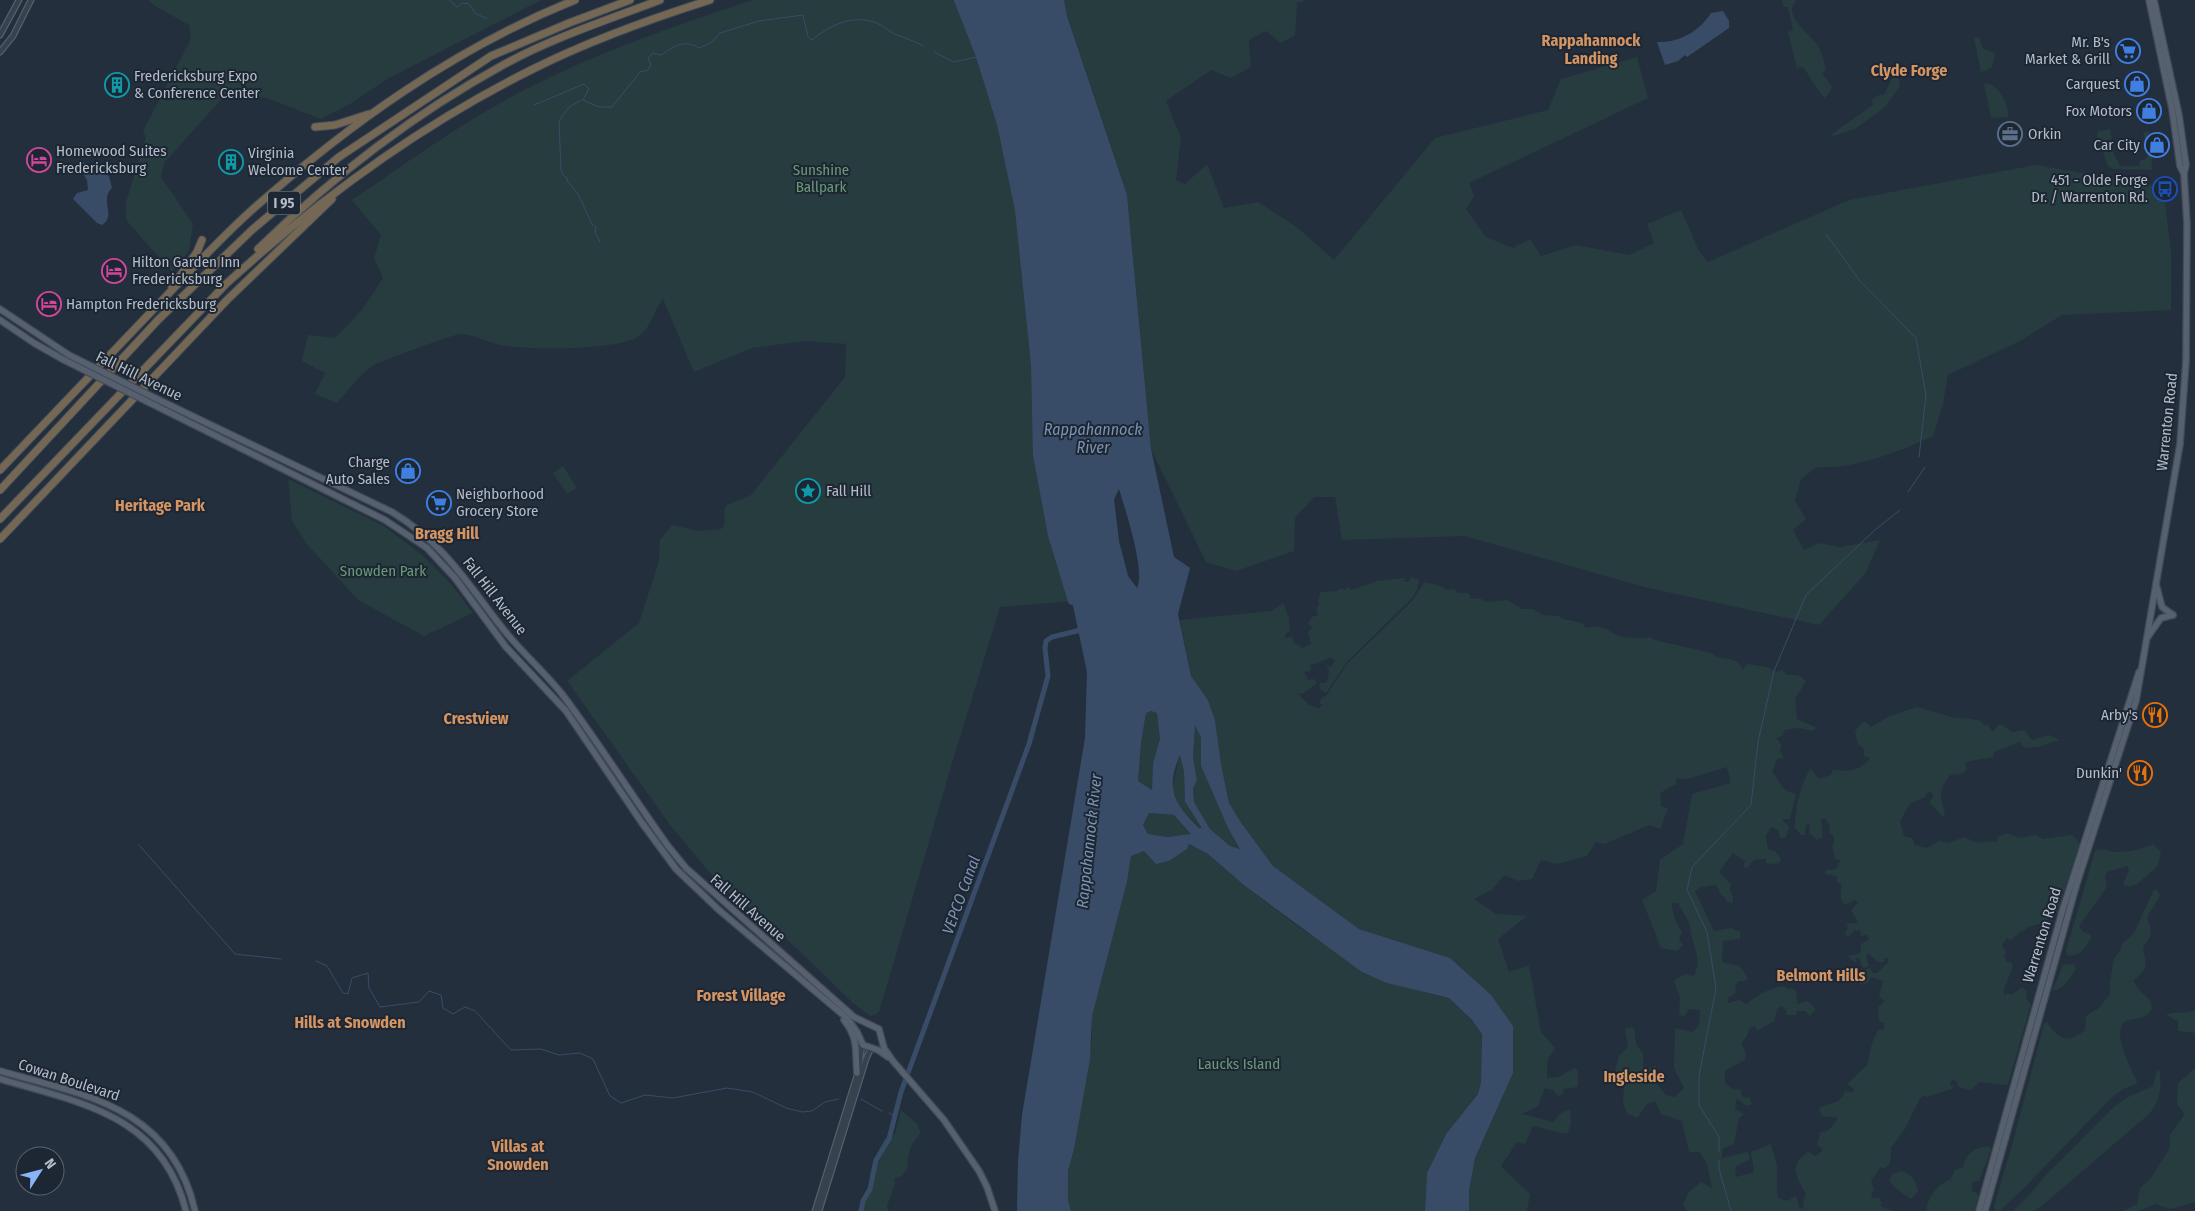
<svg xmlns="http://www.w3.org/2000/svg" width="2195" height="1211" font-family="'Fira Sans Condensed',sans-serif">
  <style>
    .green { fill: #263c3f }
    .water { fill: #394c67; fill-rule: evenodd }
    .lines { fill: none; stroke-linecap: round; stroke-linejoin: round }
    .stream { stroke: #394c67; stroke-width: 1 }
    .canal { stroke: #394c67; stroke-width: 5 }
    .river { stroke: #394c67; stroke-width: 8 }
    .minor-casing { stroke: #565f6c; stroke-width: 7 }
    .major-casing { stroke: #414a57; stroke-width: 8 }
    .highway-casing { stroke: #434c59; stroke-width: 9 }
    .minor { stroke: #38414e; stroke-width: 4.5 }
    .major { stroke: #56606e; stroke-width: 5.5 }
    .highway { stroke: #746855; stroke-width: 7 }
    .major-bridge-casing { stroke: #414a57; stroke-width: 8; stroke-linecap: butt }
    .major-bridge { stroke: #56606e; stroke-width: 5.5 }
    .labels { text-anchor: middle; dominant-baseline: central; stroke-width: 4; stroke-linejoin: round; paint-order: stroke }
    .shield { fill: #1d2633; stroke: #878f9c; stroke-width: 1 }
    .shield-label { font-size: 14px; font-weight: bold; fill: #b4bcc9 }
    .poi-label { font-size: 15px; fill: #b4bcc9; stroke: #1d2633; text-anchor: end }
    .park-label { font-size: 15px; fill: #6b9a76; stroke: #1d2633 }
    .street-label { font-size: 15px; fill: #b4bcc9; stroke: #1d2633 }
    .neighbourhood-label { font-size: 16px; font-weight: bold; fill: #d59563; stroke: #1d2633 }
    .water-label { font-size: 16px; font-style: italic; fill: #7c92b1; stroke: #1d2633 }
  </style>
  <rect width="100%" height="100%" fill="#242f3e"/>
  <g class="green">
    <polygon points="148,0 541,0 389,78 350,104 321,119 267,98 226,94 164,163 161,177 193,224 189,251 172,272 126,220 126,202 146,137 143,131 191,39 189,25 155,6"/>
    <path d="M 753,0 L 958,0 L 980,56 L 1001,124 L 1019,210 L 1035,364 L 1037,455 L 1052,535 L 1072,601 L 1000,607 L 953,760 L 879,1012 L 875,1015 L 870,1016 L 853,1003 L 768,921 L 721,886 L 670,825 L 567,681 L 639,623 L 659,561 L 660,540 L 672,525 L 700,531 L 721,529 L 725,523 L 724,510 L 727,505 L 751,495 L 845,377 L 846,344 L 805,341 L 752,348 L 694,372 L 663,299 C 654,310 651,328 639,336 C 617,351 527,350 500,345 C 487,342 473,334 460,334 C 455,334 381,361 374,365 C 362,372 347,392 337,403 L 315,394 L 325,373 L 302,361 L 308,335 L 335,338 L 361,311 L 383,278 L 374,258 L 381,235 L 352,200 C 408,162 464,121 524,90 C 597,53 675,25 753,0 Z"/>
    <path d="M 1064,0 L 1307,0 L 1297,3 L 1295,35 L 1281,43 L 1266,31 L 1249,40 L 1251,67 L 1231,78 L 1211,70 L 1166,101 L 1181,138 L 1176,180 L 1185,184 L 1207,164 L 1224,208 L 1258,202 L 1298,228 L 1334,260 L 1435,138 L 1548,110 L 1561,79 L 1637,57 L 1648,98 L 1469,183 L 1474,196 L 1466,209 L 1486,237 L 1513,248 L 1530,239 L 1541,256 L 1576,245 L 1629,255 L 1654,243 L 1647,224 L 1681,210 L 1699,251 L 1708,262 L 1849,200 L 2036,165 L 2163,187 L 2171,250 L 2171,310 L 2062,315 L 2020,341 L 1948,375 L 1943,404 L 1933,436 C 1900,451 1854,470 1817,467 L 1801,479 L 1795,501 L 1806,519 L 1793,530 L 1804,550 L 1819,543 L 1840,547 L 1880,540 L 1865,574 L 1819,625 L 1644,587 L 1465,536 L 1342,540 L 1335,497 L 1314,497 L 1295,518 L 1294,551 L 1236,571 L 1206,562 L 1151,449 L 1127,195 L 1067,16 Z"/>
    <path d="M 1782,0 L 1796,0 C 1781,17 1812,34 1819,48 C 1823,55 1824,63 1826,70 L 1822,73 L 1832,87 L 1829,93 L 1824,98 L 1803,67 L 1797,68 L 1788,32 L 1793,30 L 1788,7 L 1784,7 Z"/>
    <polygon points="1979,37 1983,49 1993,52 1995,56 1991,68 1981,72 1974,38"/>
    <path d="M 1894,74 L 1898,76 L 1900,86 L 1886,106 L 1855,129 L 1833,136 L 1832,134 L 1873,105 L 1872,100 C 1876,96 1879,94 1884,95 Z"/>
    <path d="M 1988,83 C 2000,88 2009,104 2008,117 L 1991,118 L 1984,84 Z"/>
    <polygon points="2110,129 2114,154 2120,166 2139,166 2140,161 2146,159 2148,154 2143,132 2149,131 2151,134 2152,170 2113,169 2108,166 2097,136 2098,131"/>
    <polygon points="563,466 577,488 567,494 553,473"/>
    <polygon points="288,479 384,526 421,554 451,584 473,613 424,636 358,600 306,543 292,520"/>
    <path d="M 1411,577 L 1419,580 L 1417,590 L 1412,598 L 1347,662 L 1326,693 L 1319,689 L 1320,683 L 1325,683 L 1328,680 L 1329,670 L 1325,665 L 1331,667 L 1335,660 L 1329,658 L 1316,664 L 1311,664 L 1310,671 L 1304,672 L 1308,680 L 1314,679 L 1317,683 L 1302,694 L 1297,693 L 1309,705 L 1318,708 L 1323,705 L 1319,703 L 1322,697 L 1326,696 L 1347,664 L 1411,602 L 1425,582 L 1440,586 L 1447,590 L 1454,589 L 1458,593 L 1468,593 L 1471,599 L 1479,598 L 1487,602 L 1507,600 L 1522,609 L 1533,609 L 1544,615 L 1559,616 L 1563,619 L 1582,623 L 1586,628 C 1598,624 1605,628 1615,634 C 1619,638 1643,639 1649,637 L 1655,640 L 1711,653 C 1722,663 1734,653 1743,669 L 1748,664 L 1767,667 L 1777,672 L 1782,670 L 1787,675 L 1798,675 L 1806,681 L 1795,699 L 1797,719 L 1817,728 L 1812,731 C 1802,728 1796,727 1785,730 L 1782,736 L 1776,738 L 1782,746 L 1780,750 L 1784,759 L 1778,758 L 1772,772 C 1782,782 1778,790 1796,794 L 1790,819 L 1783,819 L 1783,821 L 1789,826 L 1786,838 L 1780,838 L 1778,830 L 1771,827 L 1766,836 L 1768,849 C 1774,849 1778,854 1781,859 L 1779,863 L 1768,864 L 1766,862 L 1766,859 L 1754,860 L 1746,869 L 1743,866 L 1745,861 L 1733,853 L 1719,872 L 1731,884 L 1730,890 L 1733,898 L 1733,903 L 1727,902 L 1725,897 L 1721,895 L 1716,885 L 1701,887 L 1695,891 L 1714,931 L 1731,928 L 1740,932 L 1740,939 L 1723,941 L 1722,962 L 1740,966 L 1748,978 L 1745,981 L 1739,981 L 1735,986 L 1736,993 L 1728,998 L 1728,1003 L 1739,1000 L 1746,1004 C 1757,995 1771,987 1785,986 L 1787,989 L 1791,988 L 1796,991 L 1797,1004 L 1807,1001 L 1816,1009 L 1810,1016 L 1805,1011 L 1797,1011 L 1796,1015 L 1787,1015 L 1786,1010 L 1781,1006 L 1777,1010 L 1774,1021 L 1757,1031 L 1755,1026 L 1749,1028 L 1747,1036 L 1741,1043 L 1746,1053 L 1745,1060 L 1725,1071 L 1725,1083 L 1732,1089 L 1742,1090 L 1741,1094 L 1744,1098 L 1749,1097 L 1752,1104 L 1746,1106 L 1737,1098 L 1735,1109 L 1744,1114 L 1739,1118 L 1734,1144 L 1722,1149 L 1722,1158 L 1748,1152 L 1750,1159 L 1735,1167 L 1736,1177 L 1754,1172 L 1751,1152 L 1771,1144 L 1777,1166 L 1777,1197 L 1787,1201 L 1796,1196 L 1800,1209 L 1804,1207 L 1803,1202 L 1806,1194 C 1796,1176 1788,1166 1808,1152 L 1816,1156 L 1823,1150 L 1817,1145 L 1820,1133 L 1829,1130 L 1838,1118 L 1822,1116 L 1819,1109 C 1830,1100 1838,1108 1845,1091 L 1853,1093 L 1854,1089 L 1847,1084 L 1867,1065 L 1872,1043 L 1878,1030 L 1883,1030 L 1885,1023 L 1879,1021 L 1878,1007 L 1885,1001 L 1879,997 L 1883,981 L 1871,977 L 1868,983 L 1863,985 L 1856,982 L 1864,976 L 1866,970 L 1870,967 L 1872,973 L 1877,973 L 1889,961 L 1887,958 L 1884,958 L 1884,962 L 1878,962 L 1868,953 L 1866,958 L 1869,966 L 1863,968 L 1859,958 L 1855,958 L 1857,961 L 1855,962 L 1848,956 L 1861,953 L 1861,944 L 1869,939 L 1867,935 L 1861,936 L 1860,931 L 1853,930 L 1853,932 L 1848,937 L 1845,933 L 1848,928 L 1846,924 L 1850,923 L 1853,924 L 1858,922 L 1851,910 L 1858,903 L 1855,900 L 1846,905 C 1839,901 1840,892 1842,885 L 1837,882 L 1837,876 L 1825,874 L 1826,870 L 1832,870 L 1838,867 L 1838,863 L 1842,861 L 1835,859 L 1832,845 L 1834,844 L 1834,837 L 1829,832 L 1830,827 L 1826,819 L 1821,819 L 1823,837 L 1817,840 L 1809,833 L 1810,823 L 1806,825 L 1805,835 L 1801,835 L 1795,828 C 1795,811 1800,782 1811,769 L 1819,779 L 1831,775 L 1833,770 C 1849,771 1860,772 1870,758 L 1864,756 L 1864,749 L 1858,744 L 1855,731 L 1864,721 L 1871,727 L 1890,716 L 1917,707 L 1955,718 C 1958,717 1976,720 1981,721 L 1983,725 L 1988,725 L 1993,732 L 1998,725 L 2003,725 L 2012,732 L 2024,730 L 2032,740 L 2049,735 L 2060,740 L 2038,747 L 2024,748 L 2020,742 L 1994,752 L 1993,757 L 1965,762 L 1967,770 L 1961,774 L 1950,775 C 1938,791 1940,796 1945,814 L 1943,817 L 1929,802 L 1933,797 L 1932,792 L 1928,792 L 1925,797 L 1910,804 L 1900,821 L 1904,836 L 1912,838 L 1915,845 L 1926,848 L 1939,841 L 1947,843 L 1965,837 C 1984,848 1981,839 1997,842 L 1997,837 L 2004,834 L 2010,834 L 2018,838 L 2036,835 L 2043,839 L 2072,835 L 2080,843 L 2057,912 L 2044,923 L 2028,927 L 2022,932 L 2019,931 L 2018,936 L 2015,935 L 2013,939 L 2009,940 L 2008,937 L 2002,945 L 2006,952 L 2004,956 L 2007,962 L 2011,962 L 2013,966 L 2003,992 L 2005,995 L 2009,993 L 2011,995 L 2022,987 L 2027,992 L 2026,999 L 2031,1004 L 2008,1084 L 2006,1085 L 1979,1082 L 1971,1090 L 1958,1087 L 1957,1082 L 1952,1079 L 1950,1085 L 1954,1086 L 1952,1089 L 1927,1097 L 1925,1095 L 1920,1098 L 1905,1129 L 1891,1148 C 1891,1158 1892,1163 1884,1169 L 1881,1167 L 1871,1181 L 1874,1190 L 1871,1194 L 1873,1199 L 1879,1197 L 1882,1204 L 1880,1206 L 1893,1211 L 1687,1211 L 1683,1205 L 1688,1193 L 1701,1182 L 1712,1188 L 1707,1164 L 1700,1152 L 1689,1152 L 1682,1121 L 1661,1114 L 1655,1101 L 1647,1104 L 1637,1118 L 1628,1114 L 1623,1104 L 1624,1083 L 1615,1070 L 1619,1056 L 1628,1047 L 1625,1029 L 1634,1027 L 1636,1044 L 1643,1054 L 1643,1072 L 1656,1065 L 1654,1080 L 1666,1095 L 1675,1097 L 1684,1088 L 1674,1068 L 1675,1028 L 1693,1032 L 1699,1025 L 1700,1010 L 1689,1009 L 1684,1017 L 1679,1014 L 1680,998 L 1674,980 L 1686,974 L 1694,976 L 1698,965 L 1697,955 L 1691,934 L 1689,922 L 1678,903 L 1672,903 C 1672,913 1676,924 1682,932 L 1679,940 L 1683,945 L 1677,951 L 1661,948 L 1642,900 L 1656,891 L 1660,860 L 1683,844 L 1692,794 L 1731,783 L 1727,767 L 1687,779 L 1676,778 L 1676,784 L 1660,793 L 1661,806 L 1668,809 L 1660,829 L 1650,825 L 1604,844 L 1596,842 L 1587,856 L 1557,864 L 1541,860 L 1532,879 L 1518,881 L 1504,875 L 1493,889 L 1474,899 L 1496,914 L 1527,916 L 1498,939 L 1509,972 L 1529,965 L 1541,1032 L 1555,1048 L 1547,1061 L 1547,1078 L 1558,1077 L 1575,1068 L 1578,1072 L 1578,1087 L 1563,1089 L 1564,1093 L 1558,1096 L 1553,1090 L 1545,1088 L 1538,1106 L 1522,1114 L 1553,1122 L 1561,1113 L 1570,1109 L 1571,1124 L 1567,1134 L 1533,1126 L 1525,1144 L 1517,1142 L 1501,1166 L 1530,1194 L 1527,1211 L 1469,1211 L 1469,1191 L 1475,1158 L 1513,1073 L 1450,958 L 1359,929 L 1273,866 L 1240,821 L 1229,803 L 1208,700 L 1191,676 L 1180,620 L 1271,611 L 1284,603 L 1286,612 L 1289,617 L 1290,630 L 1285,635 L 1285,638 L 1292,637 L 1294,643 L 1303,648 L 1311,644 L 1308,632 L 1313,627 L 1308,624 L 1312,617 L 1318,615 L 1316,608 L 1319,605 L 1318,600 L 1321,592 L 1337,591 L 1342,588 L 1344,590 L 1348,587 L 1351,590 L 1377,581 L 1404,578 L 1406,579 L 1403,582 L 1409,581 Z"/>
    <polygon points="1151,711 1157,713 1160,739 1153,763 1152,790 1138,781 1141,743 1146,713"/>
    <polygon points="1195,724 1201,738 1201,766 1228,828 1241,849 1230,846 1210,829 1194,802 1193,789 1197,780 1193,757"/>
    <polygon points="1180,754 1184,772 1185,802 1202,828 1200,828 1179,806 1172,789"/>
    <polygon points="1149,813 1174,815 1192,834 1167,837 1148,834 1143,825"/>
    <polygon points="1188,844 1208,854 1245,886 1303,930 1340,954 1412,988 1430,994 1449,998 1472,1020 1482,1034 1481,1082 1478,1094 1446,1134 1427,1173 1425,1211 1071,1211 1068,1200 1068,1171 1074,1149 1092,1040 1092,1016 1127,882 1131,855 1144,851 1169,861 1187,849"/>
    <path d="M 2153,844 L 2161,852 L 2157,867 L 2137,884 L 2129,887 L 2123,884 L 2129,870 L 2127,866 L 2107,872 L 2105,876 L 2107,887 L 2079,926 L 2082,931 L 2091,935 L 2091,938 C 2086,947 2079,958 2067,955 L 2066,951 L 2095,851 C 2102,847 2107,851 2114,852 C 2128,852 2141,850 2153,844 Z"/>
    <path d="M 2157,889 L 2160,895 L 2147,918 C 2153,934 2152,934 2143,948 C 2147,968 2148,967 2133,981 L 2141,992 L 2151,1001 L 2152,1009 C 2146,1018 2139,1018 2129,1020 C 2107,1025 2132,1071 2137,1081 L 2136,1084 L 2123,1089 L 2112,1097 L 2025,1187 L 2000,1211 L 1995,1211 L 1994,1206 L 2014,1138 L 2044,1024 L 2047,1022 C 2059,1040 2067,1044 2085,1030 L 2086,1016 L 2099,1008 L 2110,994 L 2110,981 L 2114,959 L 2121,949 L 2122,944 L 2134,933 L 2153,891 Z"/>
    <path d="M 2071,964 L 2074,964 L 2076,968 C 2071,978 2064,989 2052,991 L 2063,965 Z"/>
    <path d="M 2195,1010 L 2195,1033 L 2178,1031 L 2178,1021 L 2166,1015 C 2175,1010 2187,1015 2195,1010 Z"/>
    <polygon points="2195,1068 2195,1202 2170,1209 2156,1204 2138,1211 2123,1211 2137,1204 2140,1188 2150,1179 2168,1151 2170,1147 2170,1135 2184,1115 2183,1111 2177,1105 2178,1083"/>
    <path d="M 2157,1070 L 2160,1072 C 2161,1089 2161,1100 2149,1114 L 2043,1205 L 2034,1211 L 2013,1211 L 2033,1191 L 2042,1179 L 2116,1105 L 2126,1098 L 2153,1086 Z"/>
    <path d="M 901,1110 L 917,1124 L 921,1133 C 911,1144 907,1152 908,1167 L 902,1176 L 894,1178 L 895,1184 L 887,1206 L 889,1211 L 858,1211 L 868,1187 L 872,1165 L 884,1139 L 895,1134 Z"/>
    <path d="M 1989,1146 L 1991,1150 L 1979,1181 L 1972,1182 L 1972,1192 L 1976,1192 L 1979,1197 L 1974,1211 L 1921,1211 L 1926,1210 C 1929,1195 1937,1185 1951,1179 L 1955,1170 L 1963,1167 C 1967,1152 1974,1148 1989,1146 Z"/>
    <path d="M 1901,1171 C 1911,1173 1917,1182 1918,1192 L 1911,1199 L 1895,1188 L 1889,1181 L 1892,1174 Z"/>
  </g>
  <g class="water">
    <path d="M 958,0 L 1064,0 L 1067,16 L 1127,195 L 1151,449 L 1174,557 L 1190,568 L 1178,614 L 1191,676 L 1208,700 L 1215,721 L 1221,764 L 1229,803 L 1240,821 L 1273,866 L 1359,929 L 1450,958 L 1491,995 L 1513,1026 L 1513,1073 L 1475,1158 L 1469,1191 L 1469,1211 L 1425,1211 L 1427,1173 L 1446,1134 L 1478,1094 L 1481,1082 L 1482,1034 L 1472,1020 L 1449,998 L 1387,983 L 1362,972 L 1245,886 L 1208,854 L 1189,844 L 1187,849 L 1169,861 L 1156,864 L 1144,851 L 1131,856 L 1127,882 L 1092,1016 L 1090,1059 L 1074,1149 L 1068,1171 L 1068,1200 L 1071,1211 L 1017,1211 L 1018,1161 L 1022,1115 L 1085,738 L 1087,672 L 1072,601 L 1052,535 L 1037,455 L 1035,364 L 1019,210 L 1001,124 L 980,56 ZM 1119,489 C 1125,508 1146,572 1137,588 L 1128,576 L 1119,541 L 1114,499 ZM 1151,711 L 1157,713 L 1160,739 L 1153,763 L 1152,790 L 1138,781 L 1141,743 L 1146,713 ZM 1195,725 L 1201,738 L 1201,766 L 1228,828 L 1240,849 L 1230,846 L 1210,829 L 1194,802 L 1193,789 L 1197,780 L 1193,757 ZM 1180,755 L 1184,772 L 1185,802 L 1202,828 L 1199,828 C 1174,803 1165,790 1180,755 ZM 1149,813 L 1174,815 L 1191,834 L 1167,837 L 1148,834 L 1143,825 Z"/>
    <path d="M 1723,11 L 1729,21 L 1729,28 L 1687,57 L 1685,55 L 1678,61 L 1665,65 L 1657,42 C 1678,43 1699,32 1711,13 Z"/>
    <path d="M 81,161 L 109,176 L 112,188 C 99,200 117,216 102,225 L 97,223 L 73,199 L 77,193 L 88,190 L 87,180 L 78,165 Z"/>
  </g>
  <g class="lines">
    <g class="stream">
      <polyline points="449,0 457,7 463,3 469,4 475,13 487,19"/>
      <polyline points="934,52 954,62 981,56"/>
      <polyline points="582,100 569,107 559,121 561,170 563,175 567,178 568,182 578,194 592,224 596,227 595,232 600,242"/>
      <path d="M 534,105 L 584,84 L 589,89 L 583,100 L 599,107 L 612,107 L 640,72 L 648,70 L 651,65 L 648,58 L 653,53 L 661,55 C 675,46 684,39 699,48 L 711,43 L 720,33 L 759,21 L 803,15 L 808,37 L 812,40 C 832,23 857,13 881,25 C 886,28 890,32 895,34 C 905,38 914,41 924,46"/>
      <polyline points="1826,234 1860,281 1916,338 1926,395 1919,457"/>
      <polyline points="1908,492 1925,467"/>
      <polyline points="139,845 235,954 281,959"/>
      <polyline points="316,961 327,966 343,993 348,994 352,978 368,973 369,988 380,1007 419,1002 429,991 441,995 443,1008 453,1014 465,1007 475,1011 511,1050 541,1049 559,1055 580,1053 593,1059 610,1096 621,1103 645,1095 673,1098 727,1088 753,1092 786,1108 802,1112 812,1111 825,1102 839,1099"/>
      <polyline points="861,1099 882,1111"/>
      <polyline points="889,1113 895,1116"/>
      <polyline points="1719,1152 1719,1137 1699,1105 1699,1076 1716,988 1707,932 1687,890 1692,867 1751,805 1758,742 1774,671 1806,595 1876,529 1900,510"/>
      <polyline points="1719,1160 1719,1169 1731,1211"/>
    </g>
    <polyline class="canal" points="861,1211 863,1201 870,1189 876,1160 889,1139 901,1092 1029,744 1048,676 1045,648 1046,641 1052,637 1085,629"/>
    <polyline class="river" points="958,0 980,56 1001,124 1019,210 1035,364 1037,455 1052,535 1072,601"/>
    <defs>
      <g id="minor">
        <polyline points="0,35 19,0"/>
        <polyline points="0,52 13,36 31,0"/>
        <polyline points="815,1211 859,1069 862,1044"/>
        <polyline points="819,1211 866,1059 871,1048"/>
      </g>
      <g id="major">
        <polyline points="2149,0 2172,109 2180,166 2184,174"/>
        <polyline points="0,309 69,355"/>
        <polyline points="0,320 34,343 64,360"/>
        <path d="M 155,398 L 392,512 C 448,546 469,587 508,635 C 525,655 545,673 562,694 C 599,743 632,796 668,846 L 686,868 L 854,1017 L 879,1029 L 884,1048 L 893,1061 L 944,1120 L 979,1171 L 987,1187 L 995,1211"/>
        <polyline points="150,403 385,520 427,548 455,578 506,647 566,711 642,823 676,869 719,910 848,1019 857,1032 863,1045 878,1050 888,1057"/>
        <polyline points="2156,584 2162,607 2173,615"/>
        <polyline points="2147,638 2161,618 2173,615"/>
        <path d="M 844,1020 C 859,1039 855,1051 857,1073"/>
        <path d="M 0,1071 C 86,1095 172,1108 195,1211"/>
        <path d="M 0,1079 C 81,1103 162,1115 186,1211"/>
        <polyline points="1979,1211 2062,912 2139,672"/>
        <polyline points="1985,1211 2077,883 2136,701 2180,444 2186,361 2187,224 2184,174 2186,165 2179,115 2154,0"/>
      </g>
      <g id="highway">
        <polyline points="315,127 335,125 369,114"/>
        <path d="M 258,249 C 332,177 412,115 503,65 C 552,38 607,20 660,0"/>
        <polyline points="172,287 197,252 202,240"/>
        <path d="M 0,470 C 50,418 99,366 149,314 C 183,279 216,242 253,209 C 349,124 455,48 575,0"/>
        <polyline points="0,490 158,320 253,229 339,157 491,56 569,23 630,0"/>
        <path d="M 0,519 L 226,284 C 319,199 420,125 533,69 C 589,41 650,19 710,0"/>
        <polyline points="0,539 228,299 332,199"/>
      </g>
    </defs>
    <use href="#minor" class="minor-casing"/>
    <use href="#major" class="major-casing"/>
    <use href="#highway" class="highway-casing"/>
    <use href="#minor" class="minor"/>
    <use href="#major" class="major"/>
    <use href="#highway" class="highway"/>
    <defs>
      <g id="major-bridge">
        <polyline points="69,355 155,398"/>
        <polyline points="64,360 150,403"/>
      </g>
    </defs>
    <use href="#major-bridge" class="major-bridge-casing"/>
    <use href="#major-bridge" class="major-bridge"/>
  </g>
  <defs>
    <symbol id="supermarket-ring" viewBox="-11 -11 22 22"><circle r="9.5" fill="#1d2633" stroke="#3f7fe0" stroke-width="1.5"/><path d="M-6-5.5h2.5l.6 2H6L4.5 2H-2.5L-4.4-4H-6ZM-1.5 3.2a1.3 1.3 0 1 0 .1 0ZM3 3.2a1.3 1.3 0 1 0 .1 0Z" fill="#3f7fe0"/></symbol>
    <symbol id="shop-ring" viewBox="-11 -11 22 22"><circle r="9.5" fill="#1d2633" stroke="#3f7fe0" stroke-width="1.5"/><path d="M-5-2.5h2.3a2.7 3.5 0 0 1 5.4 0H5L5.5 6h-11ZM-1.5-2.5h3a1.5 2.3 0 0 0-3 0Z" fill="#3f7fe0"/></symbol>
    <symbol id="building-ring" viewBox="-11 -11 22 22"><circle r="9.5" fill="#1d2633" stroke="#0f9aa8" stroke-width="1.5"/><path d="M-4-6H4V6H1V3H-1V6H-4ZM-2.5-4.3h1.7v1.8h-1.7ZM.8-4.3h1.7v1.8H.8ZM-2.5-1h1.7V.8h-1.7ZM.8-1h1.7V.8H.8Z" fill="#0f9aa8"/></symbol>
    <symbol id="office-ring" viewBox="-11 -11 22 22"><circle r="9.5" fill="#1d2633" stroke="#5c6f8a" stroke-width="1.5"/><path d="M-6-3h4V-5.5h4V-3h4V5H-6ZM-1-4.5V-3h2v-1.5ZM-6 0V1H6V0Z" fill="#5c6f8a"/></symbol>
    <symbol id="hotel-ring" viewBox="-11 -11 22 22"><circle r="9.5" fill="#1d2633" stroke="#d1479c" stroke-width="1.5"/><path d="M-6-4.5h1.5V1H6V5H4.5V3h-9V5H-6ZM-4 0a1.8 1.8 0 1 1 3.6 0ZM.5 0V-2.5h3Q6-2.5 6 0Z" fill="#d1479c"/></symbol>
    <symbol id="bus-ring" viewBox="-11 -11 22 22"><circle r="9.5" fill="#1d2633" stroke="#1a4fb4" stroke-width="1.5"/><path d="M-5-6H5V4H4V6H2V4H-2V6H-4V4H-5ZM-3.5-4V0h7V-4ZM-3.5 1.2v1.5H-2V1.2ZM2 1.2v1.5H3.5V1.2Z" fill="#1a4fb4"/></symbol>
    <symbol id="sight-ring" viewBox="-11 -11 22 22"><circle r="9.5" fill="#1d2633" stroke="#0f9aa8" stroke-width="1.5"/><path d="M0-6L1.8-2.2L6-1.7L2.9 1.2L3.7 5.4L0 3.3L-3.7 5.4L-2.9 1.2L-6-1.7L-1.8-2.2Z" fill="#0f9aa8"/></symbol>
    <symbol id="restaurant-ring" viewBox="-11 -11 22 22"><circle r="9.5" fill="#1d2633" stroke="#e8710a" stroke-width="1.5"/><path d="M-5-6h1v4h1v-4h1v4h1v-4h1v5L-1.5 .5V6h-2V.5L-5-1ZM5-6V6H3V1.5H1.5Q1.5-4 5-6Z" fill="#e8710a"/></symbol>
  </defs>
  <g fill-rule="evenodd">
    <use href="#supermarket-ring" x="2114" y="37" width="28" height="28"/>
    <use href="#shop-ring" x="2123" y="70" width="28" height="28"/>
    <use href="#building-ring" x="103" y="71" width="28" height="28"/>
    <use href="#shop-ring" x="2135" y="97" width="28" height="28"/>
    <use href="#office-ring" x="1996" y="120" width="28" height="28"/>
    <use href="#shop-ring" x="2143" y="131" width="28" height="28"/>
    <use href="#hotel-ring" x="25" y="146" width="28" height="28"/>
    <use href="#building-ring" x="217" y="148" width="28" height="28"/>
    <use href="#bus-ring" x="2151" y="175" width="28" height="28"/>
    <use href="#hotel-ring" x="100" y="257" width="28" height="28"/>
    <use href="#hotel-ring" x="35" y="290" width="28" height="28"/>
    <use href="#shop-ring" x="394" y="457" width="28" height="28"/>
    <use href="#sight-ring" x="794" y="477" width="28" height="28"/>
    <use href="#supermarket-ring" x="425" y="489" width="28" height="28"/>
    <use href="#restaurant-ring" x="2141" y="701" width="28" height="28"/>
    <use href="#restaurant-ring" x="2126" y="759" width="28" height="28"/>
  </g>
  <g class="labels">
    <rect class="shield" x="268" y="191.5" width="32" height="23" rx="4"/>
    <g class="shield-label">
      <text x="284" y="203">I 95</text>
    </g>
    <g class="poi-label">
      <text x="2110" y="42">Mr. B's<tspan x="2110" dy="17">Market &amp; Grill</tspan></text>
      <text x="134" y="76" text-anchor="start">Fredericksburg Expo<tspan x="134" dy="17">&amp; Conference Center</tspan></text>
      <text x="2120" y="84">Carquest</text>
      <text x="2132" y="111">Fox Motors</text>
      <text x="2028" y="134" text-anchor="start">Orkin</text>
      <text x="2140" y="145">Car City</text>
      <text x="56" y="151" text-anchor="start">Homewood Suites<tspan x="56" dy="17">Fredericksburg</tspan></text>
      <text x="248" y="153" text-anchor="start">Virginia<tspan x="248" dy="17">Welcome Center</tspan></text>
      <text x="2148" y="180">451 - Olde Forge<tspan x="2148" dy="17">Dr. / Warrenton Rd.</tspan></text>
      <text x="132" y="262" text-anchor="start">Hilton Garden Inn<tspan x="132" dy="17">Fredericksburg</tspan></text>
      <text x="66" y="304" text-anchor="start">Hampton Fredericksburg</text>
      <text x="390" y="462">Charge<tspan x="390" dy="17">Auto Sales</tspan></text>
      <text x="826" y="491" text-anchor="start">Fall Hill</text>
      <text x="456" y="494" text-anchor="start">Neighborhood<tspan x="456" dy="17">Grocery Store</tspan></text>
      <text x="2138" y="715">Arby's</text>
      <text x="2122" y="773">Dunkin'</text>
    </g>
    <g class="park-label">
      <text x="821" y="170">Sunshine<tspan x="821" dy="17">Ballpark</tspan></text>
      <text x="383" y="571">Snowden Park</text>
      <text x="1239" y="1064">Laucks Island</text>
    </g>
    <g class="street-label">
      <text transform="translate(139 376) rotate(26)">Fall Hill Avenue</text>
      <text transform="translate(2167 422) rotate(-84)">Warrenton Road</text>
      <text transform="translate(495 596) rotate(52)">Fall Hill Avenue</text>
      <text transform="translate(748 908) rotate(41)">Fall Hill Avenue</text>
      <text transform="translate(2042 935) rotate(-73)">Warrenton Road</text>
      <text transform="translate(69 1080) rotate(18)">Cowan Boulevard</text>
    </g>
    <g class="neighbourhood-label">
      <text x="1591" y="40">Rappahannock<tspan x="1591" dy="18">Landing</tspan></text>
      <text x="1909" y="70">Clyde Forge</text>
      <text x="160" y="505">Heritage Park</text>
      <text x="447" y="533">Bragg Hill</text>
      <text x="476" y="718">Crestview</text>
      <text x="1821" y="975">Belmont Hills</text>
      <text x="741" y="995">Forest Village</text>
      <text x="350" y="1022">Hills at Snowden</text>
      <text x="1634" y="1076">Ingleside</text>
      <text x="518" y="1146">Villas at<tspan x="518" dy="18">Snowden</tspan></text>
    </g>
    <g class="water-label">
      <text x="1093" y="429">Rappahannock<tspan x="1093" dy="18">River</tspan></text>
      <text transform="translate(1089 841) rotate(-84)">Rappahannock River</text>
      <text transform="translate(961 895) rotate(-70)">VEPCO Canal</text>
    </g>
  </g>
  <g transform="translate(40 1171) rotate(54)"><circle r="24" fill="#1d2633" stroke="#59626f"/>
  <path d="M0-4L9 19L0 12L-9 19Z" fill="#8ab4f8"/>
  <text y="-8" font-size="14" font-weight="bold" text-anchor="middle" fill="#b4bcc9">N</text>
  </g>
</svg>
